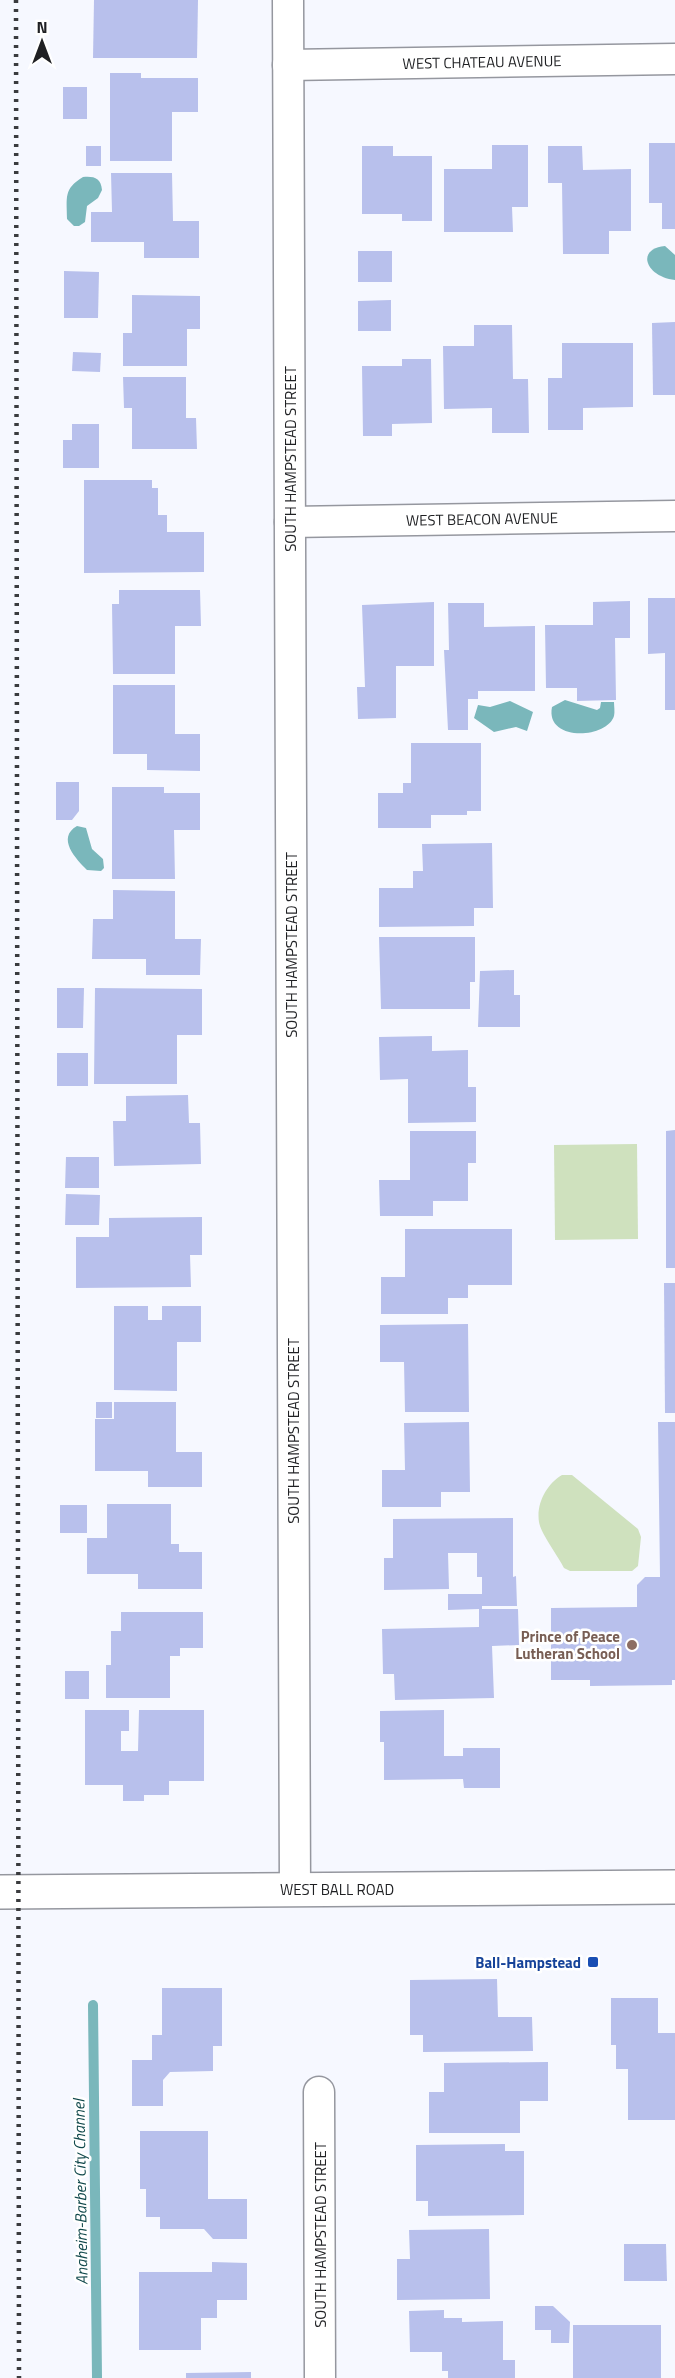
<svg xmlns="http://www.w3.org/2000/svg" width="675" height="2378" font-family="'Titillium Web',sans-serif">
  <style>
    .green { fill: #cfe1be }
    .water { fill: #7ab7bb }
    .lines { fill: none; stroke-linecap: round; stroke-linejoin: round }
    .stream { stroke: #7ab7bb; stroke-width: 10 }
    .building { fill: #b8c0ec }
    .minor-casing { stroke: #95979f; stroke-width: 33 }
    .primary-casing { stroke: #95979f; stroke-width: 36 }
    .minor { stroke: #fff; stroke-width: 30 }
    .primary { stroke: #fff; stroke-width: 33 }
    .rail { stroke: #3a3b3e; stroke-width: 4.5; stroke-dasharray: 3 6; stroke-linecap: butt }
    .education-dot { fill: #8d6e63; stroke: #fff; stroke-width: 2 }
    .transit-dot { fill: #1a4fb4; stroke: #fff; stroke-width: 2 }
    .labels { text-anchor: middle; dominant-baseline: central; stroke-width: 5; stroke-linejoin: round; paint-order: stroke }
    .street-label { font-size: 15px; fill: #1f2023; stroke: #fff }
    .education-label { font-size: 15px; font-weight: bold; fill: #785e54; stroke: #fff; text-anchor: end }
    .transit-label { font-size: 15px; font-weight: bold; fill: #164399; stroke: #fff; text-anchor: end }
    .water-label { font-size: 16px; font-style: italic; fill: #10484b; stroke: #fff }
  </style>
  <rect width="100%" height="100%" fill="#f6f8ff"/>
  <g class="green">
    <polygon points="637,1144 638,1239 555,1240 554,1145"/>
    <path d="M 562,1475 L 572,1475 L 638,1529 L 641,1537 L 638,1566 L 632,1571 L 570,1571 L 564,1568 C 558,1556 541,1534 539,1522 C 536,1503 547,1484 562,1475 Z"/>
  </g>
  <g class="water">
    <path d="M 83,177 C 94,176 101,178 102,190 L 98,198 L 87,206 L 85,222 L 79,226 L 74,226 L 67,219 C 67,198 63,189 83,177 Z"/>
    <path d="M 665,246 L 675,255 L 675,280 C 646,277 635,249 665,246 Z"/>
    <path d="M 565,700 L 597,710 L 600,708 L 601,702 L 614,702 C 614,706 615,712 614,716 C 607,739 545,742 552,707 Z"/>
    <polygon points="510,701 533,712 527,731 516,727 494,732 474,718 478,705 490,707"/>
    <path d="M 77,826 L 86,828 L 92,849 L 103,859 L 104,868 L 101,871 L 87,870 C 76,859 56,838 77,826 Z"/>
  </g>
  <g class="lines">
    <polyline class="stream" points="93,2005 97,2378"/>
  </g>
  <g class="building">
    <polygon points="94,0 198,0 197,58 93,58"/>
    <polygon points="110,73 141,73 141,78 198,78 198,112 172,112 172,161 110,161"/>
    <rect x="63" y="87" width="24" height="32"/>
    <polygon points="649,143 675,143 675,229 662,229 662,203 649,203"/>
    <polygon points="492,145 528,145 528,207 512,207 513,232 444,232 444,169 492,169"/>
    <rect x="86" y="146" width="15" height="20"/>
    <polygon points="362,146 393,146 393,156 432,156 432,221 402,221 402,214 362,214"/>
    <polygon points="548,146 582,146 583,170 631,169 631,231 609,231 609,254 563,254 562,183 548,183"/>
    <polygon points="111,173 172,173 173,221 199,221 199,258 144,258 144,242 91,242 91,212 112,212"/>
    <rect x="358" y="251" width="34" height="31"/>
    <polygon points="64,271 99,272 98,318 64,318"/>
    <polygon points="132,295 200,296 200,329 187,329 187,366 123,366 123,333 132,333"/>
    <polygon points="391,300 391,331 358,331 358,301"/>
    <polygon points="675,322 675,395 653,395 652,323"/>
    <polygon points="474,325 512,325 513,379 528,379 529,433 492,433 492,408 444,409 443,346 474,346"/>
    <polygon points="562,343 633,343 633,407 583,408 583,430 548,430 548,378 562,378"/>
    <polygon points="73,352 101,353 100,372 72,371"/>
    <polygon points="402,359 431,359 432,423 392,424 392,436 363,436 362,366 402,366"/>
    <polygon points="123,377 186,377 186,418 196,418 197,449 132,449 132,408 124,408"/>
    <polygon points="72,424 99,424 99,468 63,468 63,440 72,440"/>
    <polygon points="84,480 152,480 152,488 158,488 158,515 167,515 167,532 204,532 204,572 84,573"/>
    <polygon points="119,590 200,590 201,626 175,626 175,674 113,674 112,604 119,604"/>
    <polygon points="648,598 675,598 675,710 665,710 665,653 648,654"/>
    <polygon points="630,601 630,638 615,638 616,700 577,701 577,688 546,688 545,625 593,625 593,602"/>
    <polygon points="434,602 434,666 396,666 396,718 358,719 357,687 365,687 362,605"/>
    <polygon points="448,603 484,603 484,627 535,626 535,691 478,691 478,699 468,699 468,730 448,730 444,650 449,650"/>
    <polygon points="113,685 175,685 175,734 200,734 200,771 147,770 147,754 113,754"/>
    <polygon points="411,743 481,743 481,811 467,811 467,815 431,815 431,828 378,828 378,793 403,793 403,783 411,783"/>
    <polygon points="56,782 79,782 79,811 72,820 56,820"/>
    <polygon points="112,787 164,787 164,793 200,793 200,830 174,830 175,879 112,879"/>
    <polygon points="492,843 493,908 474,908 474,926 379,927 379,888 413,888 413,871 423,871 422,844"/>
    <polygon points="113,890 175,891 175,939 201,939 200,975 146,975 146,959 92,959 93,919 113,919"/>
    <polygon points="379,937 475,937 475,982 470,982 470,1009 381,1009"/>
    <polygon points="514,970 514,995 520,995 520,1027 478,1027 480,971"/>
    <polygon points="57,988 84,988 83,1028 57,1028"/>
    <polygon points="95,988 202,989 202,1035 177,1035 177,1084 94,1084"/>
    <polygon points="432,1036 432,1051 468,1050 468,1087 476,1087 476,1122 408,1123 408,1079 380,1080 379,1037"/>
    <rect x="57" y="1053" width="31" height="33"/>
    <polygon points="188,1095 189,1123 200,1123 201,1164 114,1166 113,1121 126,1121 126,1096"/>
    <polygon points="675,1130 675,1268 666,1268 666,1131"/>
    <polygon points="410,1131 476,1131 476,1163 468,1163 468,1201 433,1201 433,1216 380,1216 379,1180 410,1180"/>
    <polygon points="66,1157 99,1157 99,1188 65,1188"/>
    <polygon points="66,1194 100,1195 99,1225 65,1225"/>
    <polygon points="202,1217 202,1255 190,1255 191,1287 76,1288 76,1237 109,1237 109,1218"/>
    <polygon points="405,1229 512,1229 512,1285 468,1285 468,1298 448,1298 448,1314 381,1314 381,1277 405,1277"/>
    <polygon points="664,1283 675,1283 675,1413 665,1413"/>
    <polygon points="114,1306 148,1306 148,1320 162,1320 162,1306 201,1306 201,1342 177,1342 177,1391 114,1390"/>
    <polygon points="468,1324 469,1412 405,1412 404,1362 380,1362 380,1325"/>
    <rect x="96" y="1402" width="16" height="16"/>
    <polygon points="114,1402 176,1402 176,1452 202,1452 202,1487 148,1487 148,1471 95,1471 95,1419 114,1419"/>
    <polygon points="469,1422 470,1492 441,1492 441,1507 382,1507 382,1470 405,1470 404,1423"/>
    <polygon points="658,1422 675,1422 675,1680 672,1680 672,1685 590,1686 590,1680 551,1680 551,1608 637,1607 637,1585 645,1577 660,1577"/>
    <polygon points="107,1504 171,1504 171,1544 179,1544 179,1552 202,1552 202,1589 138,1589 138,1574 87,1574 87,1538 107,1538"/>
    <rect x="60" y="1505" width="27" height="28"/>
    <polygon points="513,1518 513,1577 516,1576 517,1606 482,1606 482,1609 518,1609 519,1645 492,1646 494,1698 395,1700 394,1674 383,1674 382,1629 479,1627 479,1609 448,1610 448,1594 482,1594 482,1577 477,1577 477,1553 448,1553 449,1589 384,1590 384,1558 393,1558 393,1519"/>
    <polygon points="121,1612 203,1612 203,1648 180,1648 180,1656 170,1656 170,1698 106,1698 106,1665 111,1665 111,1631 121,1631"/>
    <rect x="65" y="1671" width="24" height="28"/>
    <polygon points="85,1710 129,1710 129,1731 121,1731 121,1751 138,1751 139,1710 204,1710 204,1781 169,1781 169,1795 144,1795 144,1801 123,1801 123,1785 85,1785"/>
    <polygon points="444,1710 444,1756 463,1756 463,1748 500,1748 500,1788 464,1788 463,1779 384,1780 384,1742 380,1742 380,1711"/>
    <polygon points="497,1979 498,2017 532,2017 533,2051 423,2052 423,2035 410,2035 410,1980"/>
    <polygon points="162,1988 222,1988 222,2046 213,2046 213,2071 170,2072 163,2080 163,2106 132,2106 132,2060 152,2060 152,2035 162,2035"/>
    <polygon points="611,1998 658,1998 658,2033 675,2033 675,2120 628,2120 628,2069 616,2069 616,2045 611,2045"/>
    <polygon points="548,2062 548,2101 520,2101 520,2133 429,2133 429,2092 444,2092 444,2063"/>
    <polygon points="140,2131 208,2131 208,2199 247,2199 247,2239 213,2239 204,2229 160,2229 160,2217 146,2217 146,2189 140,2189"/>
    <polygon points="505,2144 505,2151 524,2151 524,2215 428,2216 428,2201 416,2201 416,2145"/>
    <polygon points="489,2229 490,2299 397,2300 397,2259 410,2259 409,2230"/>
    <polygon points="624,2244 666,2244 667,2281 624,2281"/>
    <polygon points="212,2262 247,2263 247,2300 217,2300 217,2318 201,2318 201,2350 139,2350 139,2272 212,2272"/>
    <polygon points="535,2306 553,2306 570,2322 569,2343 551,2343 551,2330 535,2330"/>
    <polygon points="444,2310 444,2318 462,2318 462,2322 503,2321 503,2360 515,2360 515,2378 448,2378 448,2371 442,2371 442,2352 410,2352 409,2311"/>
    <rect x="573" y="2325" width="88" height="53"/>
    <polygon points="251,2372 251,2378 186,2378 186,2373"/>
  </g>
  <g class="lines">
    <defs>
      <g id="minor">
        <polyline points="288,0 295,1890"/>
        <polyline points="288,65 675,59"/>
        <polyline points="290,522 675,516"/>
        <polyline points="319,2092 320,2378"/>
      </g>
      <polyline id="primary" points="0,1892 675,1887"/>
    </defs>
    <use href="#minor" class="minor-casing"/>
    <use href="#primary" class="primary-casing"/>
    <use href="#minor" class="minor"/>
    <use href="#primary" class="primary"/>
    <polyline class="rail" points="16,0 19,2378"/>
  </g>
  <circle class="education-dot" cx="632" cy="1645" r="6"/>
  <rect class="transit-dot" x="587" y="1956" width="12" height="12" rx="3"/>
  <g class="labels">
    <g class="street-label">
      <text transform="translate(482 62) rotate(-1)">WEST CHATEAU AVENUE</text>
      <text transform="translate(290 459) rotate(-90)">SOUTH HAMPSTEAD STREET</text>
      <text transform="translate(482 519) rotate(-1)">WEST BEACON AVENUE</text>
      <text transform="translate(291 945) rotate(-90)">SOUTH HAMPSTEAD STREET</text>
      <text transform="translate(293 1431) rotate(-90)">SOUTH HAMPSTEAD STREET</text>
      <text x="337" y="1889">WEST BALL ROAD</text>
      <text transform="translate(320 2235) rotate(-90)">SOUTH HAMPSTEAD STREET</text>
    </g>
    <g class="education-label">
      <text x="620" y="1636">Prince of Peace<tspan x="620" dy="17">Lutheran School</tspan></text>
    </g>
    <g class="transit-label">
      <text x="581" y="1962">Ball-Hampstead</text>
    </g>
    <g class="water-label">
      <text transform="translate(80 2192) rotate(-91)">Anaheim-Barber City Channel</text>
    </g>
  </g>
  <g transform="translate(42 42)" stroke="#ffffff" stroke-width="4.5" paint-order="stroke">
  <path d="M0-4.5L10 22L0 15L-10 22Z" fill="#1f2023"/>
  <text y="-9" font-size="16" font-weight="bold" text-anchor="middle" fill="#1f2023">N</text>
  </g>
</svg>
